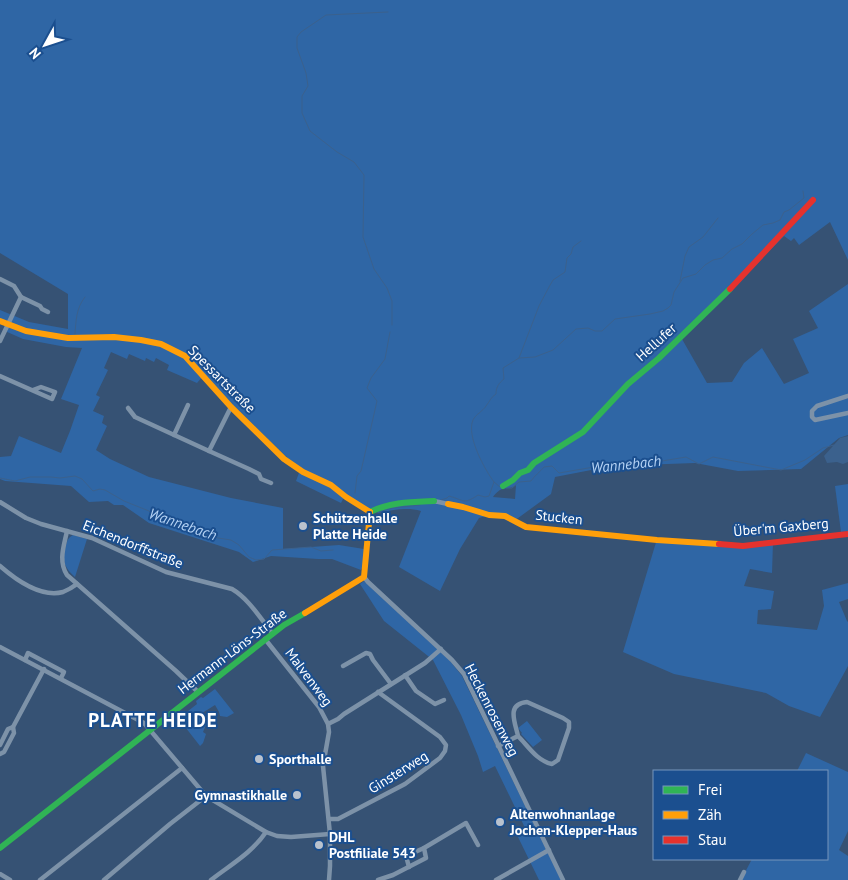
<svg xmlns="http://www.w3.org/2000/svg" width="848" height="880" font-family="'PT Sans',sans-serif">
  <style>
    .green { fill: #2f66a5; fill-rule: evenodd }
    .water { fill: #3b618d }
    .lines { fill: none; stroke-linecap: round; stroke-linejoin: round }
    .stream { stroke: #3b618d; stroke-width: 1 }
    .street { stroke: #7d92a8; stroke-width: 4.5 }
    .fast { stroke: #30b455; stroke-width: 6 }
    .slow { stroke: #ff9f0a; stroke-width: 6 }
    .jam { stroke: #e5322d; stroke-width: 6 }
    .poi-dot { fill: #b9c2ce; stroke: #1b4f8f; stroke-width: 2 }
    .labels { text-anchor: middle; dominant-baseline: central; stroke-width: 4; stroke-linejoin: round; paint-order: stroke }
    .street-label { font-size: 14px; fill: #fff; stroke: #1b4f8f }
    .poi-label { font-size: 14px; font-weight: bold; fill: #fff; stroke: #1b4f8f; text-anchor: start }
    .water-label { font-size: 15px; font-style: italic; fill: #b5d3f5; stroke: #1b4f8f }
    .district-label { font-size: 19px; font-weight: bold; letter-spacing: 1px; fill: #fff; stroke: #1b4f8f }
  </style>
  <rect width="100%" height="100%" fill="#365274"/>
  <g class="green">
    <path d="M 0,0 L 848,0 L 848,260 L 830,222 L 799,245 L 794,238 L 791,241 L 784,236 L 682,339 L 707,383 L 732,382 L 744,363 L 762,348 L 784,384 L 809,373 L 793,339 L 818,328 L 809,311 L 848,284 L 848,435 L 839,438 L 801,469 L 738,471 L 695,463 L 612,466 L 555,477 L 551,494 L 514,521 L 489,515 L 479,518 L 460,549 L 440,591 L 399,567 L 421,511 C 407,507 392,510 378,513 L 377,512 L 370,512 L 345,495 L 341,503 L 296,481 L 300,470 L 203,376 L 197,383 L 167,370 L 169,365 L 156,358 L 154,362 L 146,358 L 145,361 L 129,354 L 127,359 L 111,352 L 104,368 L 108,370 L 96,395 L 100,397 L 93,411 L 104,416 L 102,423 L 107,426 L 96,450 L 110,459 L 149,477 L 231,498 L 283,508 L 283,549 L 339,545 L 364,549 L 363,566 L 361,570 L 332,559 L 318,559 L 271,556 L 253,562 L 239,552 L 149,523 L 123,505 L 114,505 L 108,501 L 89,502 L 71,486 L 5,481 L 0,479 L 0,457 L 11,456 L 19,436 L 61,453 L 70,431 L 79,405 L 61,399 L 82,348 L 66,347 L 23,339 L 5,331 L 8,325 L 0,321 L 0,310 L 29,322 L 68,329 L 68,294 L 0,253 ZM 516,485 L 515,499 L 493,497 C 504,483 506,492 516,485 Z"/>
    <polygon points="848,484 848,531 841,532 835,486"/>
    <path d="M 73,535 L 87,539 L 75,577 C 65,568 62,562 65,549 C 67,542 67,538 73,535 Z"/>
    <polygon points="657,539 743,545 773,542 772,573 750,569 744,586 774,591 771,609 758,610 757,624 817,630 824,606 822,590 848,583 848,599 839,602 847,621 848,622 848,666 820,717 789,706 766,693 674,674 623,652"/>
    <polygon points="364,581 450,661 462,676 561,880 539,880 518,837 527,832 495,766 483,772 478,756 461,715 433,660 384,621 360,584"/>
    <polygon points="215,689 234,713 227,717 220,716 219,712 215,705 199,715 206,725 203,732 206,734 203,743 200,746 175,714 179,711 183,715 197,704 196,701 201,697 203,698"/>
    <polygon points="527,721 542,740 533,747 521,734 522,733 518,728"/>
    <polygon points="806,753 848,772 848,831 839,850 848,856 848,880 741,880 752,859 827,859 827,771 797,771"/>
  </g>
  <polygon class="water" points="848,436 848,462 843,464 837,462 827,463 824,456 840,438"/>
  <g class="lines">
    <g class="stream">
      <polyline points="388,12 326,15 301,32 297,37 297,48 306,73 308,86 302,96 302,113 310,131 337,152 354,162 364,175 363,237 374,269 387,288 392,301 392,325"/>
      <polyline points="680,281 685,256 689,247 703,237 718,218"/>
      <path d="M 75,334 C 76,321 76,308 85,297"/>
      <polyline points="519,358 539,306 549,287 553,280 565,272 567,258 571,254 573,247 581,241"/>
      <polyline points="0,478 15,481 30,477 51,477 60,478 75,476 82,479 93,491 100,489 105,490 124,501 149,511 155,517 218,538 231,540 239,545 249,557 256,560 264,559 272,550 311,547 321,551 333,550"/>
      <path d="M 494,482 C 485,470 466,436 473,420 C 475,415 483,411 486,406 C 490,401 491,397 496,394 C 496,387 499,383 504,379 L 503,368 L 519,358 L 535,357 L 553,350 L 576,329 L 588,328 L 595,331 L 602,331 L 615,319 L 650,314 L 663,311 L 668,308 L 671,305 L 674,292 L 683,278 L 696,274 L 705,265 L 713,260 L 722,258 L 732,249 L 742,244 L 752,234 L 763,225 L 773,223 L 780,220 L 784,212 L 789,210 L 804,198 L 803,191"/>
      <path d="M 506,488 L 512,488 L 519,482 L 531,481 C 535,475 540,472 544,467 L 552,466 L 559,473 L 629,461 L 644,464 L 686,457 L 699,464 L 713,457 L 781,470 L 805,460 L 823,448 L 834,445"/>
      <polyline points="355,493 357,476 361,471 377,401 367,388 371,378 385,359 390,332"/>
      <path d="M 441,500 L 447,498 L 449,496 C 464,500 463,505 478,495 L 485,497 L 489,496 L 494,482 L 500,487"/>
      <polyline points="378,512 393,508 420,505"/>
    </g>
    <g class="street">
      <polyline points="0,279 14,286 21,297 0,341"/>
      <polyline points="21,297 40,306 42,309 48,312"/>
      <polyline points="0,376 52,399 55,392 41,387 33,390"/>
      <polyline points="848,396 817,406 812,411 812,417 815,420 848,413"/>
      <polyline points="128,408 135,417 209,451 231,407"/>
      <polyline points="174,435 188,405"/>
      <polyline points="209,451 249,469 259,474 261,479 271,483"/>
      <polyline points="434,501 448,504"/>
      <path d="M 0,502 L 26,518 L 41,524 L 92,538 L 166,572 L 232,589 C 249,599 260,618 273,634"/>
      <path d="M 67,531 C 64,546 58,561 67,575 L 176,671 L 198,692"/>
      <path d="M 0,566 C 16,580 40,598 63,592 C 68,590 73,587 77,584"/>
      <polyline points="364,577 368,582 452,660 464,674 563,880"/>
      <polyline points="265,639 319,707 328,724 329,732 323,766 330,834 330,866 329,880"/>
      <polyline points="0,647 144,723 206,796 266,832 277,836 291,837 330,834"/>
      <polyline points="25,660 28,653 64,672 61,678"/>
      <polyline points="343,666 366,653 370,654 373,660 391,684"/>
      <polyline points="405,675 416,691 435,704 444,700"/>
      <polyline points="328,724 338,719 344,714 425,663 441,649"/>
      <polyline points="0,745 8,729 13,727 44,669"/>
      <path d="M 498,746 L 518,736 C 528,746 537,761 552,764 L 558,760 L 569,728 L 569,722 L 563,718 L 527,702 C 506,704 515,722 518,736"/>
      <polyline points="0,754 4,752 14,733 13,727"/>
      <polyline points="329,819 338,819 405,784 440,758 445,751 446,745 440,737 378,692"/>
      <polyline points="409,867 406,856 424,848"/>
      <polyline points="0,874 10,880"/>
      <polyline points="40,880 182,768"/>
      <polyline points="104,880 170,824 206,796"/>
      <path d="M 211,880 C 230,865 252,853 266,832"/>
      <polyline points="378,880 393,875 426,858 424,848 466,823 478,845"/>
      <polyline points="496,880 549,850"/>
      <polyline points="740,880 744,872"/>
    </g>
    <g class="fast">
      <polyline points="503,486 513,480 520,473 528,470 534,463 583,432 628,384 659,358 730,289"/>
      <path d="M 370,512 C 390,502 412,502 434,501"/>
      <polyline points="0,848 284,625 305,613"/>
    </g>
    <g class="slow">
      <polyline points="0,321 26,331 68,338 114,337 141,340 161,344 185,356 231,407 284,459 303,472 331,485 346,497 370,512"/>
      <polyline points="448,504 463,507 489,515 505,516 526,527 657,540 719,544"/>
      <polyline points="305,613 364,577 370,512"/>
    </g>
    <g class="jam">
      <polyline points="730,289 813,200"/>
      <polyline points="719,544 743,546 848,534"/>
    </g>
  </g>
  <g class="poi-dot">
    <circle cx="303" cy="526" r="5"/>
    <circle cx="259" cy="759" r="5"/>
    <circle cx="297" cy="795" r="5"/>
    <circle cx="500" cy="822" r="5"/>
    <circle cx="319" cy="845" r="5"/>
  </g>
  <g class="labels">
    <g class="street-label">
      <text transform="translate(656 342) rotate(-42)">Hellufer</text>
      <text transform="translate(222 379) rotate(45)">Spessartstraße</text>
      <text transform="translate(559 517) rotate(6)">Stucken</text>
      <text transform="translate(781 527) rotate(-5)">Über'm Gaxberg</text>
      <text transform="translate(133 544) rotate(22)">Eichendorffstraße</text>
      <text transform="translate(232 651) rotate(-37)">Hermann-Löns-Straße</text>
      <text transform="translate(309 677) rotate(53)">Malvenweg</text>
      <text transform="translate(492 710) rotate(63)">Heckenrosenweg</text>
      <text transform="translate(398 772) rotate(-32)">Ginsterweg</text>
    </g>
    <g class="poi-label">
      <text x="313" y="518">Schützenhalle<tspan x="313" dy="16">Platte Heide</tspan></text>
      <text x="269" y="759">Sporthalle</text>
      <text x="287" y="795" text-anchor="end">Gymnastikhalle</text>
      <text x="510" y="814">Altenwohnanlage<tspan x="510" dy="16">Jochen-Klepper-Haus</tspan></text>
      <text x="329" y="837">DHL<tspan x="329" dy="16">Postfiliale 543</tspan></text>
    </g>
    <g class="water-label">
      <text transform="translate(626 464) rotate(-6)">Wannebach</text>
      <text transform="translate(183 524) rotate(19)">Wannebach</text>
    </g>
    <g class="district-label">
      <text x="153" y="720">PLATTE HEIDE</text>
    </g>
  </g>
  <rect x="653" y="770" width="175" height="90" fill="#1b4f8f" stroke="#7695bc"/>
  <rect x="663" y="786" width="25" height="8" fill="#30b455" stroke="#7695bc"/>
  <text x="698" y="795" font-size="15" fill="#ffffff">Frei</text>
  <rect x="663" y="811" width="25" height="8" fill="#ff9f0a" stroke="#7695bc"/>
  <text x="698" y="820" font-size="15" fill="#ffffff">Zäh</text>
  <rect x="663" y="836" width="25" height="8" fill="#e5322d" stroke="#7695bc"/>
  <text x="698" y="845" font-size="15" fill="#ffffff">Stau</text>
  <g transform="translate(45 45) rotate(230)" stroke="#1b4f8f" stroke-width="4" paint-order="stroke">
  <path d="M0-4L9 19L0 12L-9 19Z" fill="#ffffff"/>
  <text y="-8" font-size="14" font-weight="bold" text-anchor="middle" fill="#ffffff">N</text>
  </g>
</svg>
